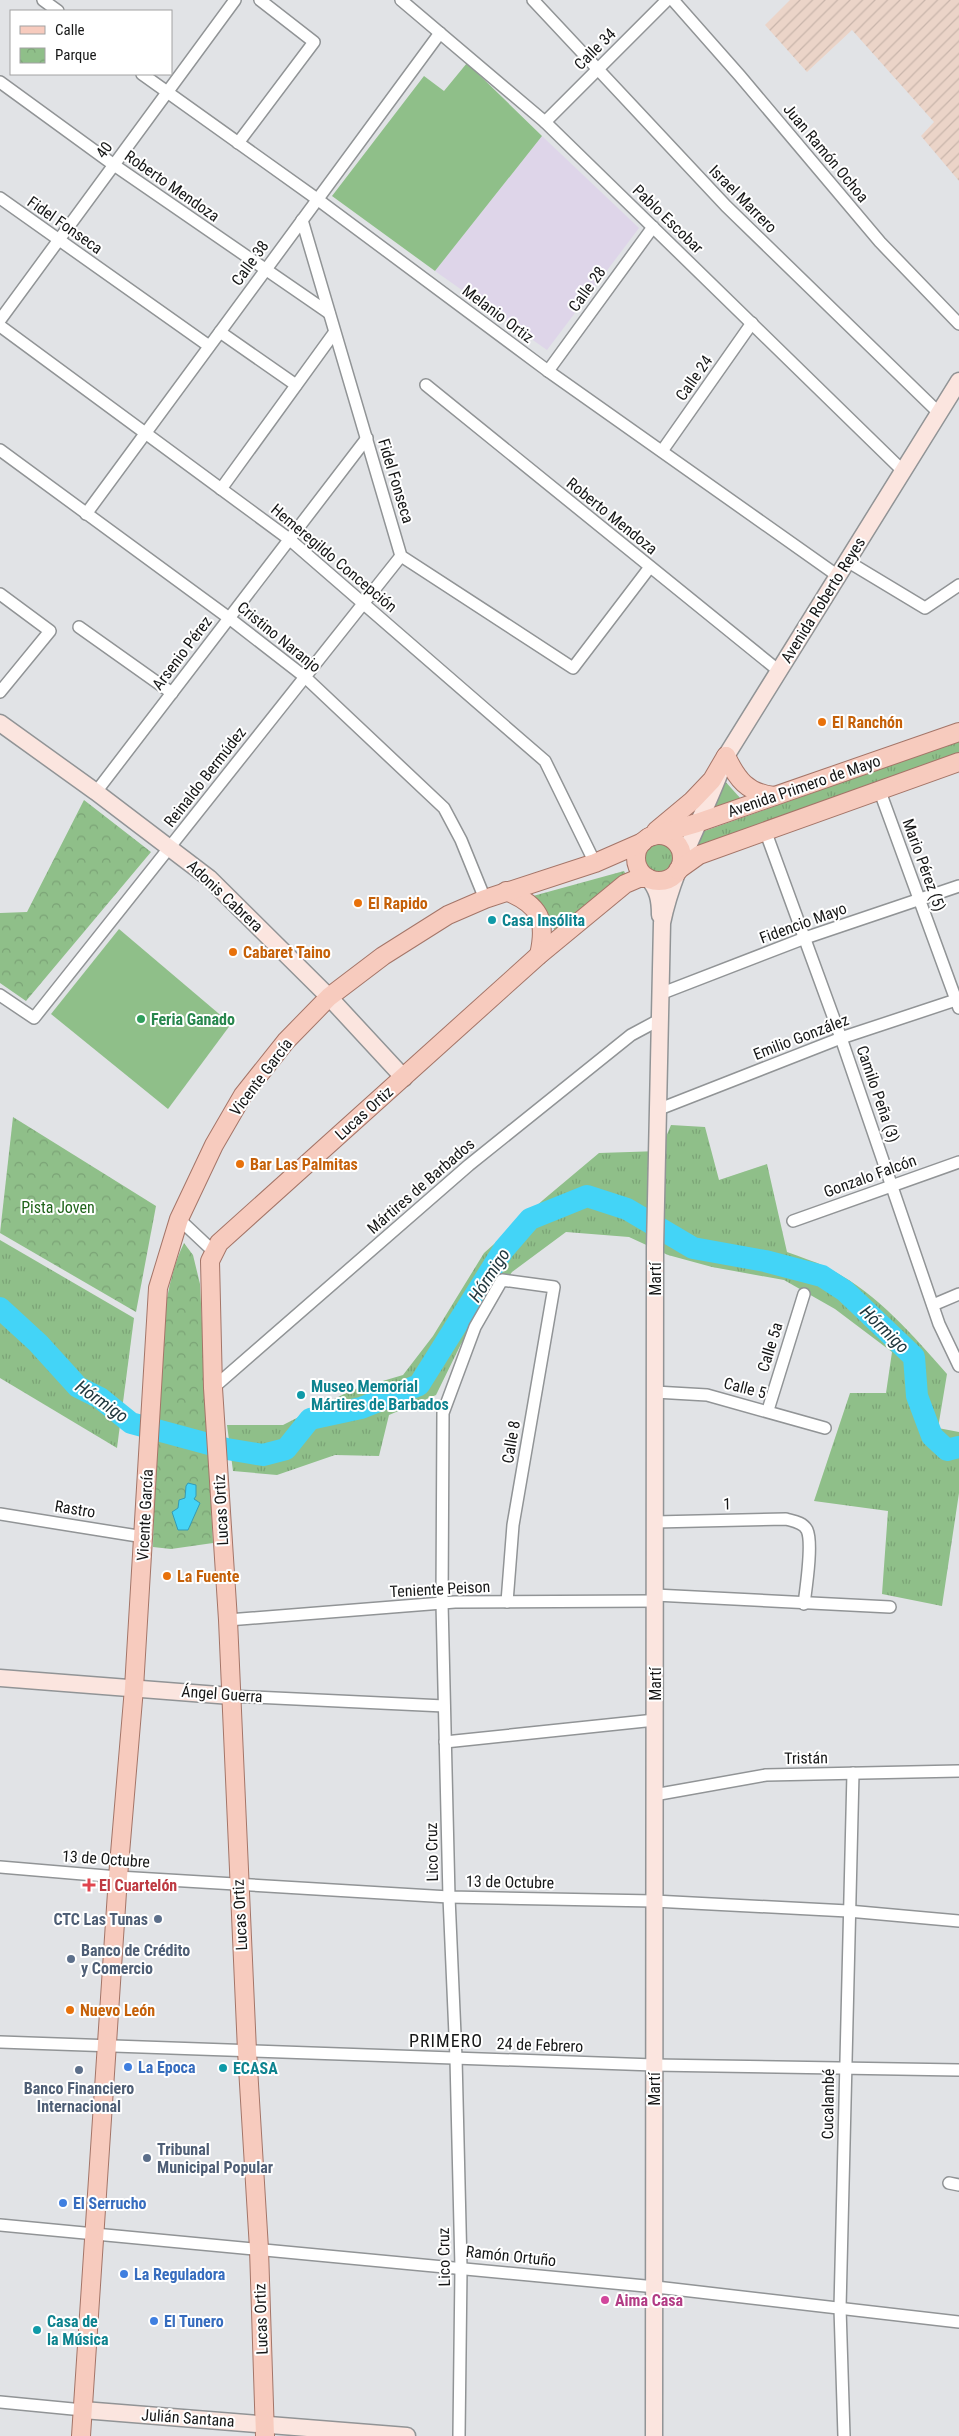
<svg xmlns="http://www.w3.org/2000/svg" width="959" height="2436" font-family="'Roboto Condensed',sans-serif">
  <style>
    .industrial { fill: url(#industrial-furrows) }
    .education { fill: #ded5e9 }
    .grass { fill: url(#grass-tufts) }
    .park { fill: url(#park-crowns) }
    .pitch { fill: #8fbf89 }
    .water { fill: #43d4f7; stroke: #369bb4 }
    .lines { fill: none; stroke-linecap: round; stroke-linejoin: round }
    .river { stroke: #43d4f7; stroke-width: 22 }
    .street-casing { stroke: #919496; stroke-width: 14 }
    .secondary-casing { stroke: #919496; stroke-width: 19 }
    .primary-casing { stroke: #a47568; stroke-width: 20 }
    .street { stroke: #fff; stroke-width: 11 }
    .secondary { stroke: #fbe5df; stroke-width: 16 }
    .primary { stroke: #f7cbbe; stroke-width: 18 }
    .food-dot { fill: #e8710a; stroke: #fff; stroke-width: 2 }
    .culture-dot { fill: #0f9aa8; stroke: #fff; stroke-width: 2 }
    .leisure-dot { fill: #2e9e5b; stroke: #fff; stroke-width: 2 }
    .health-dot { fill: #e0444e; stroke: #fff; stroke-width: 2 }
    .service-dot { fill: #5c6f8a; stroke: #fff; stroke-width: 2 }
    .shop-dot { fill: #3f7fe0; stroke: #fff; stroke-width: 2 }
    .hotel-dot { fill: #d1479c; stroke: #fff; stroke-width: 2 }
    .labels { text-anchor: middle; dominant-baseline: central; stroke-width: 4; stroke-linejoin: round; paint-order: stroke }
    .street-label { font-size: 16px; fill: #161717; stroke: #fff }
    .food-label { font-size: 16px; font-weight: bold; fill: #c56008; stroke: #fff; text-anchor: start }
    .culture-label { font-size: 16px; font-weight: bold; fill: #0d838f; stroke: #fff; text-anchor: start }
    .leisure-label { font-size: 16px; font-weight: bold; fill: #27864d; stroke: #fff; text-anchor: start }
    .park-label { font-size: 16px; fill: #20641b; stroke: #fff }
    .health-label { font-size: 16px; font-weight: bold; fill: #be3a42; stroke: #fff; text-anchor: start }
    .service-label { font-size: 16px; font-weight: bold; fill: #4e5e75; stroke: #fff; text-anchor: start }
    .shop-label { font-size: 16px; font-weight: bold; fill: #366cbe; stroke: #fff; text-anchor: start }
    .hotel-label { font-size: 16px; font-weight: bold; fill: #b23c85; stroke: #fff; text-anchor: start }
    .water-label { font-size: 18px; font-style: italic; fill: #20373e; stroke: #fff }
    .neighbourhood-label { font-size: 18px; letter-spacing: 1px; fill: #161717; stroke: #fff }
  </style>
  <defs>
    <pattern id="industrial-furrows" width="10" height="10" patternUnits="userSpaceOnUse" patternTransform="scale(1.25)"><rect width="10" height="10" fill="#ebd4c8"/><path d="M-1 1l2-2M0 10L10 0M9 11l2-2" fill="none" stroke="#c9b5ab"/></pattern>
    <pattern id="grass-tufts" width="24" height="20" patternUnits="userSpaceOnUse" patternTransform="scale(1.25)"><rect width="24" height="20" fill="#8fbf89"/><path d="M3 7l-1-3M5 7V3M7 7l1-3M15 17l-1-3M17 17v-4M19 17l1-3" fill="none" stroke="#7ba376"/></pattern>
    <pattern id="park-crowns" width="20" height="18" patternUnits="userSpaceOnUse" patternTransform="scale(1.25)"><rect width="20" height="18" fill="#8fbf89"/><path d="M2 6a3 3 0 1 1 6 0M12 15a3 3 0 1 1 6 0" fill="none" stroke="#7ba376"/></pattern>
  </defs>
  <rect width="100%" height="100%" fill="#e1e3e6"/>
  <polygon class="industrial" points="790,0 959,0 959,181 921,136 934,122 852,30 807,72 765,25"/>
  <polygon class="education" points="542,136 639,228 547,350 435,271"/>
  <g class="grass">
    <polygon points="959,741 959,753 695,847 699,833"/>
    <polygon points="723,779 741,799 709,813"/>
    <path d="M 666,838 C 687,851 677,879 652,875 L 641,865 L 640,850 Z"/>
    <path d="M 671,1125 L 705,1127 L 719,1180 L 767,1164 L 787,1252 C 800,1257 814,1261 826,1267 C 876,1292 911,1333 947,1374 L 938,1428 L 959,1432 L 959,1493 L 942,1606 L 882,1594 L 888,1511 L 814,1501 L 850,1393 L 886,1393 L 892,1352 L 835,1309 L 784,1280 L 712,1267 L 668,1255 L 629,1237 L 566,1232 L 512,1272 L 461,1344 L 436,1395 L 389,1415 L 379,1456 L 335,1455 L 277,1475 L 233,1471 L 227,1425 L 283,1425 L 352,1390 L 403,1375 L 433,1336 L 484,1253 L 543,1200 L 599,1153 L 660,1151 Z"/>
    <polygon points="0,1240 134,1318 117,1448 0,1378"/>
  </g>
  <g class="park">
    <polygon points="84,800 151,852 26,1001 0,983 0,913 27,912"/>
    <polygon points="624,871 626,875 556,932 533,896"/>
    <polygon points="13,1117 156,1206 136,1312 0,1233"/>
    <path d="M 184,1243 L 193,1255 L 200,1284 L 213,1543 L 171,1549 L 153,1547 C 154,1495 156,1444 159,1392 C 162,1342 162,1289 184,1243 Z"/>
  </g>
  <g class="pitch">
    <polygon points="467,63 542,136 435,271 332,196 424,76 444,91"/>
    <polygon points="119,929 231,1024 168,1109 51,1014"/>
  </g>
  <polygon class="water" points="188,1483 196,1485 196,1496 194,1499 200,1503 188,1530 178,1530 172,1512 178,1508 179,1500 185,1498 186,1486"/>
  <g class="lines">
    <polyline class="river" points="0,1308 38,1343 78,1387 100,1398 131,1423 227,1449 263,1455 286,1449 310,1419 361,1408 419,1385 504,1249 530,1219 587,1196 627,1209 693,1248 765,1261 822,1276 845,1291 914,1357 917,1396 932,1436 947,1450 959,1447"/>
    <defs>
      <g id="street">
        <polyline points="43,0 58,11"/>
        <polyline points="401,0 545,122 903,471"/>
        <polyline points="533,0 726,206 939,413"/>
        <polyline points="673,0 740,76 880,242 959,324"/>
        <polyline points="142,74 317,199 548,371 838,576"/>
        <polyline points="0,82 114,165 329,313"/>
        <polyline points="545,122 667,0"/>
        <polyline points="238,143 314,42 260,0"/>
        <polyline points="0,198 209,346"/>
        <polyline points="302,220 401,556 573,668 650,567"/>
        <polyline points="0,320 235,0"/>
        <polyline points="0,326 289,539 545,761 595,863"/>
        <polyline points="220,332 296,385"/>
        <polyline points="548,371 653,227"/>
        <polyline points="426,385 779,671"/>
        <polyline points="0,450 229,618 305,677 444,808 461,840 485,899"/>
        <polyline points="662,451 752,323"/>
        <polyline points="221,489 334,333"/>
        <polyline points="86,514 440,33"/>
        <polyline points="847,561 925,608 959,585"/>
        <polyline points="0,594 50,631 0,692"/>
        <polyline points="79,627 172,693"/>
        <polyline points="879,789 959,1008"/>
        <polyline points="96,792 367,438"/>
        <polyline points="766,833 841,1038 939,1324 959,1366"/>
        <polyline points="660,994 805,938 959,886"/>
        <polyline points="0,995 34,1018 401,556"/>
        <polyline points="657,1110 841,1038 959,999"/>
        <polyline points="179,1219 213,1251"/>
        <polyline points="793,1221 959,1162"/>
        <polyline points="933,1305 959,1294"/>
        <polyline points="213,1388 469,1165 631,1035 659,1020"/>
        <polyline points="655,1392 707,1395 825,1428"/>
        <polyline points="768,1410 804,1294"/>
        <polyline points="0,1514 144,1537"/>
        <path d="M 655,1522 L 786,1519 C 793,1521 803,1522 807,1530 C 813,1543 806,1588 804,1604"/>
        <polyline points="655,1595 890,1607"/>
        <polyline points="228,1620 455,1602 655,1601"/>
        <polyline points="231,1696 444,1706"/>
        <polyline points="445,1742 655,1720"/>
        <polyline points="654,1795 766,1775 959,1771"/>
        <polyline points="0,1867 118,1877 449,1897 654,1901 848,1911 959,1921"/>
        <polyline points="0,2042 654,2065 959,2070"/>
        <polyline points="949,2183 959,2185"/>
        <polyline points="0,2225 656,2287 959,2322"/>
        <polyline points="0,2402 83,2410"/>
        <polyline points="459,2436 461,2268 456,2058 449,1897 442,1603 443,1413 475,1327 502,1280 554,1287 513,1525 507,1602"/>
        <polyline points="844,2436 840,2308 853,1773"/>
      </g>
      <g id="secondary">
        <polyline points="0,723 96,792 209,878 329,997 404,1078"/>
        <path d="M 648,878 C 658,889 660,900 660,915"/>
        <polyline points="0,1678 231,1696"/>
        <polyline points="83,2410 407,2436"/>
        <path d="M 654,2436 L 655,1248 L 662,923 C 674,864 707,812 726,756 L 959,381"/>
      </g>
      <g id="primary">
        <path d="M 726,756 C 737,779 747,793 774,796"/>
        <polyline points="656,831 692,801 712,780 726,756"/>
        <circle cx="659" cy="858" r="23"/>
        <polyline points="649,837 697,823 959,732"/>
        <polyline points="678,870 699,855 959,762"/>
        <path d="M 506,891 C 540,905 547,920 539,955"/>
        <polyline points="81,2436 118,1877 134,1688 158,1288 179,1219 214,1145 243,1095 286,1041 329,997 383,956 448,915 485,899 595,863 643,842"/>
        <polyline points="265,2436 259,2249 247,2051 228,1620 213,1388 210,1261 219,1243 539,955 625,884 639,878 648,878"/>
      </g>
    </defs>
    <use href="#street" class="street-casing"/>
    <use href="#secondary" class="secondary-casing"/>
    <use href="#primary" class="primary-casing"/>
    <use href="#street" class="street"/>
    <use href="#secondary" class="secondary"/>
    <use href="#primary" class="primary"/>
  </g>
  <g class="food-dot">
    <circle cx="822" cy="722" r="5"/>
    <circle cx="358" cy="903" r="5"/>
    <circle cx="233" cy="952" r="5"/>
    <circle cx="240" cy="1164" r="5"/>
    <circle cx="167" cy="1576" r="5"/>
    <circle cx="70" cy="2010" r="5"/>
  </g>
  <g class="culture-dot">
    <circle cx="492" cy="920" r="5"/>
    <circle cx="301" cy="1395" r="5"/>
    <circle cx="223" cy="2068" r="5"/>
    <circle cx="37" cy="2330" r="5"/>
  </g>
  <circle class="leisure-dot" cx="141" cy="1019" r="5"/>
  <path class="health-dot" d="M86.5 1877.5h5v5h5v5h-5v5h-5v-5h-5v-5h5z"/>
  <g class="service-dot">
    <circle cx="158" cy="1919" r="5"/>
    <circle cx="71" cy="1959" r="5"/>
    <circle cx="79" cy="2070" r="5"/>
    <circle cx="147" cy="2158" r="5"/>
  </g>
  <g class="shop-dot">
    <circle cx="128" cy="2067" r="5"/>
    <circle cx="63" cy="2203" r="5"/>
    <circle cx="124" cy="2274" r="5"/>
    <circle cx="154" cy="2321" r="5"/>
  </g>
  <circle class="hotel-dot" cx="605" cy="2300" r="5"/>
  <g class="labels">
    <g class="street-label">
      <text transform="translate(595 49) rotate(-45)">Calle 34</text>
      <text transform="translate(104 150) rotate(-54)">40</text>
      <text transform="translate(826 153) rotate(50)">Juan Ramón Ochoa</text>
      <text transform="translate(172 186) rotate(35)">Roberto Mendoza</text>
      <text transform="translate(743 199) rotate(45)">Israel Marrero</text>
      <text transform="translate(668 219) rotate(44)">Pablo Escobar</text>
      <text transform="translate(65 225) rotate(35)">Fidel Fonseca</text>
      <text transform="translate(250 263) rotate(-54)">Calle 38</text>
      <text transform="translate(587 289) rotate(-54)">Calle 28</text>
      <text transform="translate(498 314) rotate(37)">Melanio Ortiz</text>
      <text transform="translate(694 378) rotate(-55)">Calle 24</text>
      <text transform="translate(396 481) rotate(73)">Fidel Fonseca</text>
      <text transform="translate(612 516) rotate(39)">Roberto Mendoza</text>
      <text transform="translate(334 558) rotate(40)">Hemeregildo Concepción</text>
      <text transform="translate(823 600) rotate(-58)">Avenida Roberto Reyes</text>
      <text transform="translate(279 637) rotate(39)">Cristino Naranjo</text>
      <text transform="translate(182 653) rotate(-53)">Arsenio Pérez</text>
      <text transform="translate(205 777) rotate(-52)">Reinaldo Bermúdez</text>
      <text transform="translate(804 786) rotate(-19)">Avenida Primero de Mayo</text>
      <text transform="translate(924 865) rotate(70)">Mario Pérez (5)</text>
      <text transform="translate(225 896) rotate(43)">Adonis Cabrera</text>
      <text transform="translate(803 923) rotate(-20)">Fidencio Mayo</text>
      <text transform="translate(801 1037) rotate(-21)">Emilio González</text>
      <text transform="translate(261 1077) rotate(-53)">Vicente García</text>
      <text transform="translate(878 1094) rotate(71)">Camilo Peña (3)</text>
      <text transform="translate(364 1113) rotate(-42)">Lucas Ortiz</text>
      <text transform="translate(870 1176) rotate(-20)">Gonzalo Falcón</text>
      <text transform="translate(421 1186) rotate(-41)">Mártires de Barbados</text>
      <text transform="translate(655 1279) rotate(-90)">Martí</text>
      <text transform="translate(770 1347) rotate(-73)">Calle 5a</text>
      <text transform="translate(745 1388) rotate(14)">Calle 5</text>
      <text transform="translate(511 1442) rotate(-80)">Calle 8</text>
      <text transform="translate(727 1504) rotate(-1)">1</text>
      <text transform="translate(75 1509) rotate(9)">Rastro</text>
      <text transform="translate(221 1510) rotate(-93)">Lucas Ortiz</text>
      <text transform="translate(145 1515) rotate(-87)">Vicente García</text>
      <text transform="translate(440 1589) rotate(-3)">Teniente Peison</text>
      <text transform="translate(655 1684) rotate(-90)">Martí</text>
      <text transform="translate(222 1694) rotate(4)">Ángel Guerra</text>
      <text transform="translate(806 1758) rotate(-1)">Tristán</text>
      <text transform="translate(432 1852) rotate(-91)">Lico Cruz</text>
      <text transform="translate(106 1859) rotate(4)">13 de Octubre</text>
      <text transform="translate(510 1882) rotate(1)">13 de Octubre</text>
      <text transform="translate(240 1915) rotate(-93)">Lucas Ortiz</text>
      <text transform="translate(540 2045) rotate(2)">24 de Febrero</text>
      <text transform="translate(654 2089) rotate(-90)">Martí</text>
      <text transform="translate(828 2104) rotate(-89)">Cucalambé</text>
      <text transform="translate(511 2256) rotate(6)">Ramón Ortuño</text>
      <text transform="translate(444 2257) rotate(-91)">Lico Cruz</text>
      <text transform="translate(261 2319) rotate(-92)">Lucas Ortiz</text>
      <text transform="translate(188 2418) rotate(4)">Julián Santana</text>
    </g>
    <g class="food-label">
      <text x="832" y="722">El Ranchón</text>
      <text x="368" y="903">El Rapido</text>
      <text x="243" y="952">Cabaret Taino</text>
      <text x="250" y="1164">Bar Las Palmitas</text>
      <text x="177" y="1576">La Fuente</text>
      <text x="80" y="2010">Nuevo León</text>
    </g>
    <g class="culture-label">
      <text x="502" y="920">Casa Insólita</text>
      <text x="311" y="1386">Museo Memorial<tspan x="311" dy="18">Mártires de Barbados</tspan></text>
      <text x="233" y="2068">ECASA</text>
      <text x="47" y="2321">Casa de<tspan x="47" dy="18">la Música</tspan></text>
    </g>
    <g class="leisure-label">
      <text x="151" y="1019">Feria Ganado</text>
    </g>
    <g class="park-label">
      <text x="58" y="1207">Pista Joven</text>
    </g>
    <g class="health-label">
      <text x="99" y="1885">El Cuartelón</text>
    </g>
    <g class="service-label">
      <text x="148" y="1919" text-anchor="end">CTC Las Tunas</text>
      <text x="81" y="1950">Banco de Crédito<tspan x="81" dy="18">y Comercio</tspan></text>
      <text x="79" y="2088" text-anchor="middle">Banco Financiero<tspan x="79" dy="18">Internacional</tspan></text>
      <text x="157" y="2149">Tribunal<tspan x="157" dy="18">Municipal Popular</tspan></text>
    </g>
    <g class="shop-label">
      <text x="138" y="2067">La Epoca</text>
      <text x="73" y="2203">El Serrucho</text>
      <text x="134" y="2274">La Reguladora</text>
      <text x="164" y="2321">El Tunero</text>
    </g>
    <g class="hotel-label">
      <text x="615" y="2300">Aima Casa</text>
    </g>
    <g class="water-label">
      <text transform="translate(489 1275) rotate(-57)">Hórmigo</text>
      <text transform="translate(885 1329) rotate(44)">Hórmigo</text>
      <text transform="translate(102 1401) rotate(35)">Hórmigo</text>
    </g>
    <g class="neighbourhood-label">
      <text x="446" y="2040">PRIMERO</text>
    </g>
  </g>
  <rect x="10" y="10" width="162" height="65" fill="#ffffff" stroke="#a2a2a2"/>
  <rect x="20" y="26" width="25" height="8" fill="#f7cbbe" stroke="#a2a2a2"/>
  <text x="55" y="35" font-size="15" fill="#161717">Calle</text>
  <rect x="20" y="48" width="25" height="15" fill="url(#park-crowns)" stroke="#a2a2a2"/>
  <text x="55" y="60" font-size="15" fill="#161717">Parque</text>
</svg>
